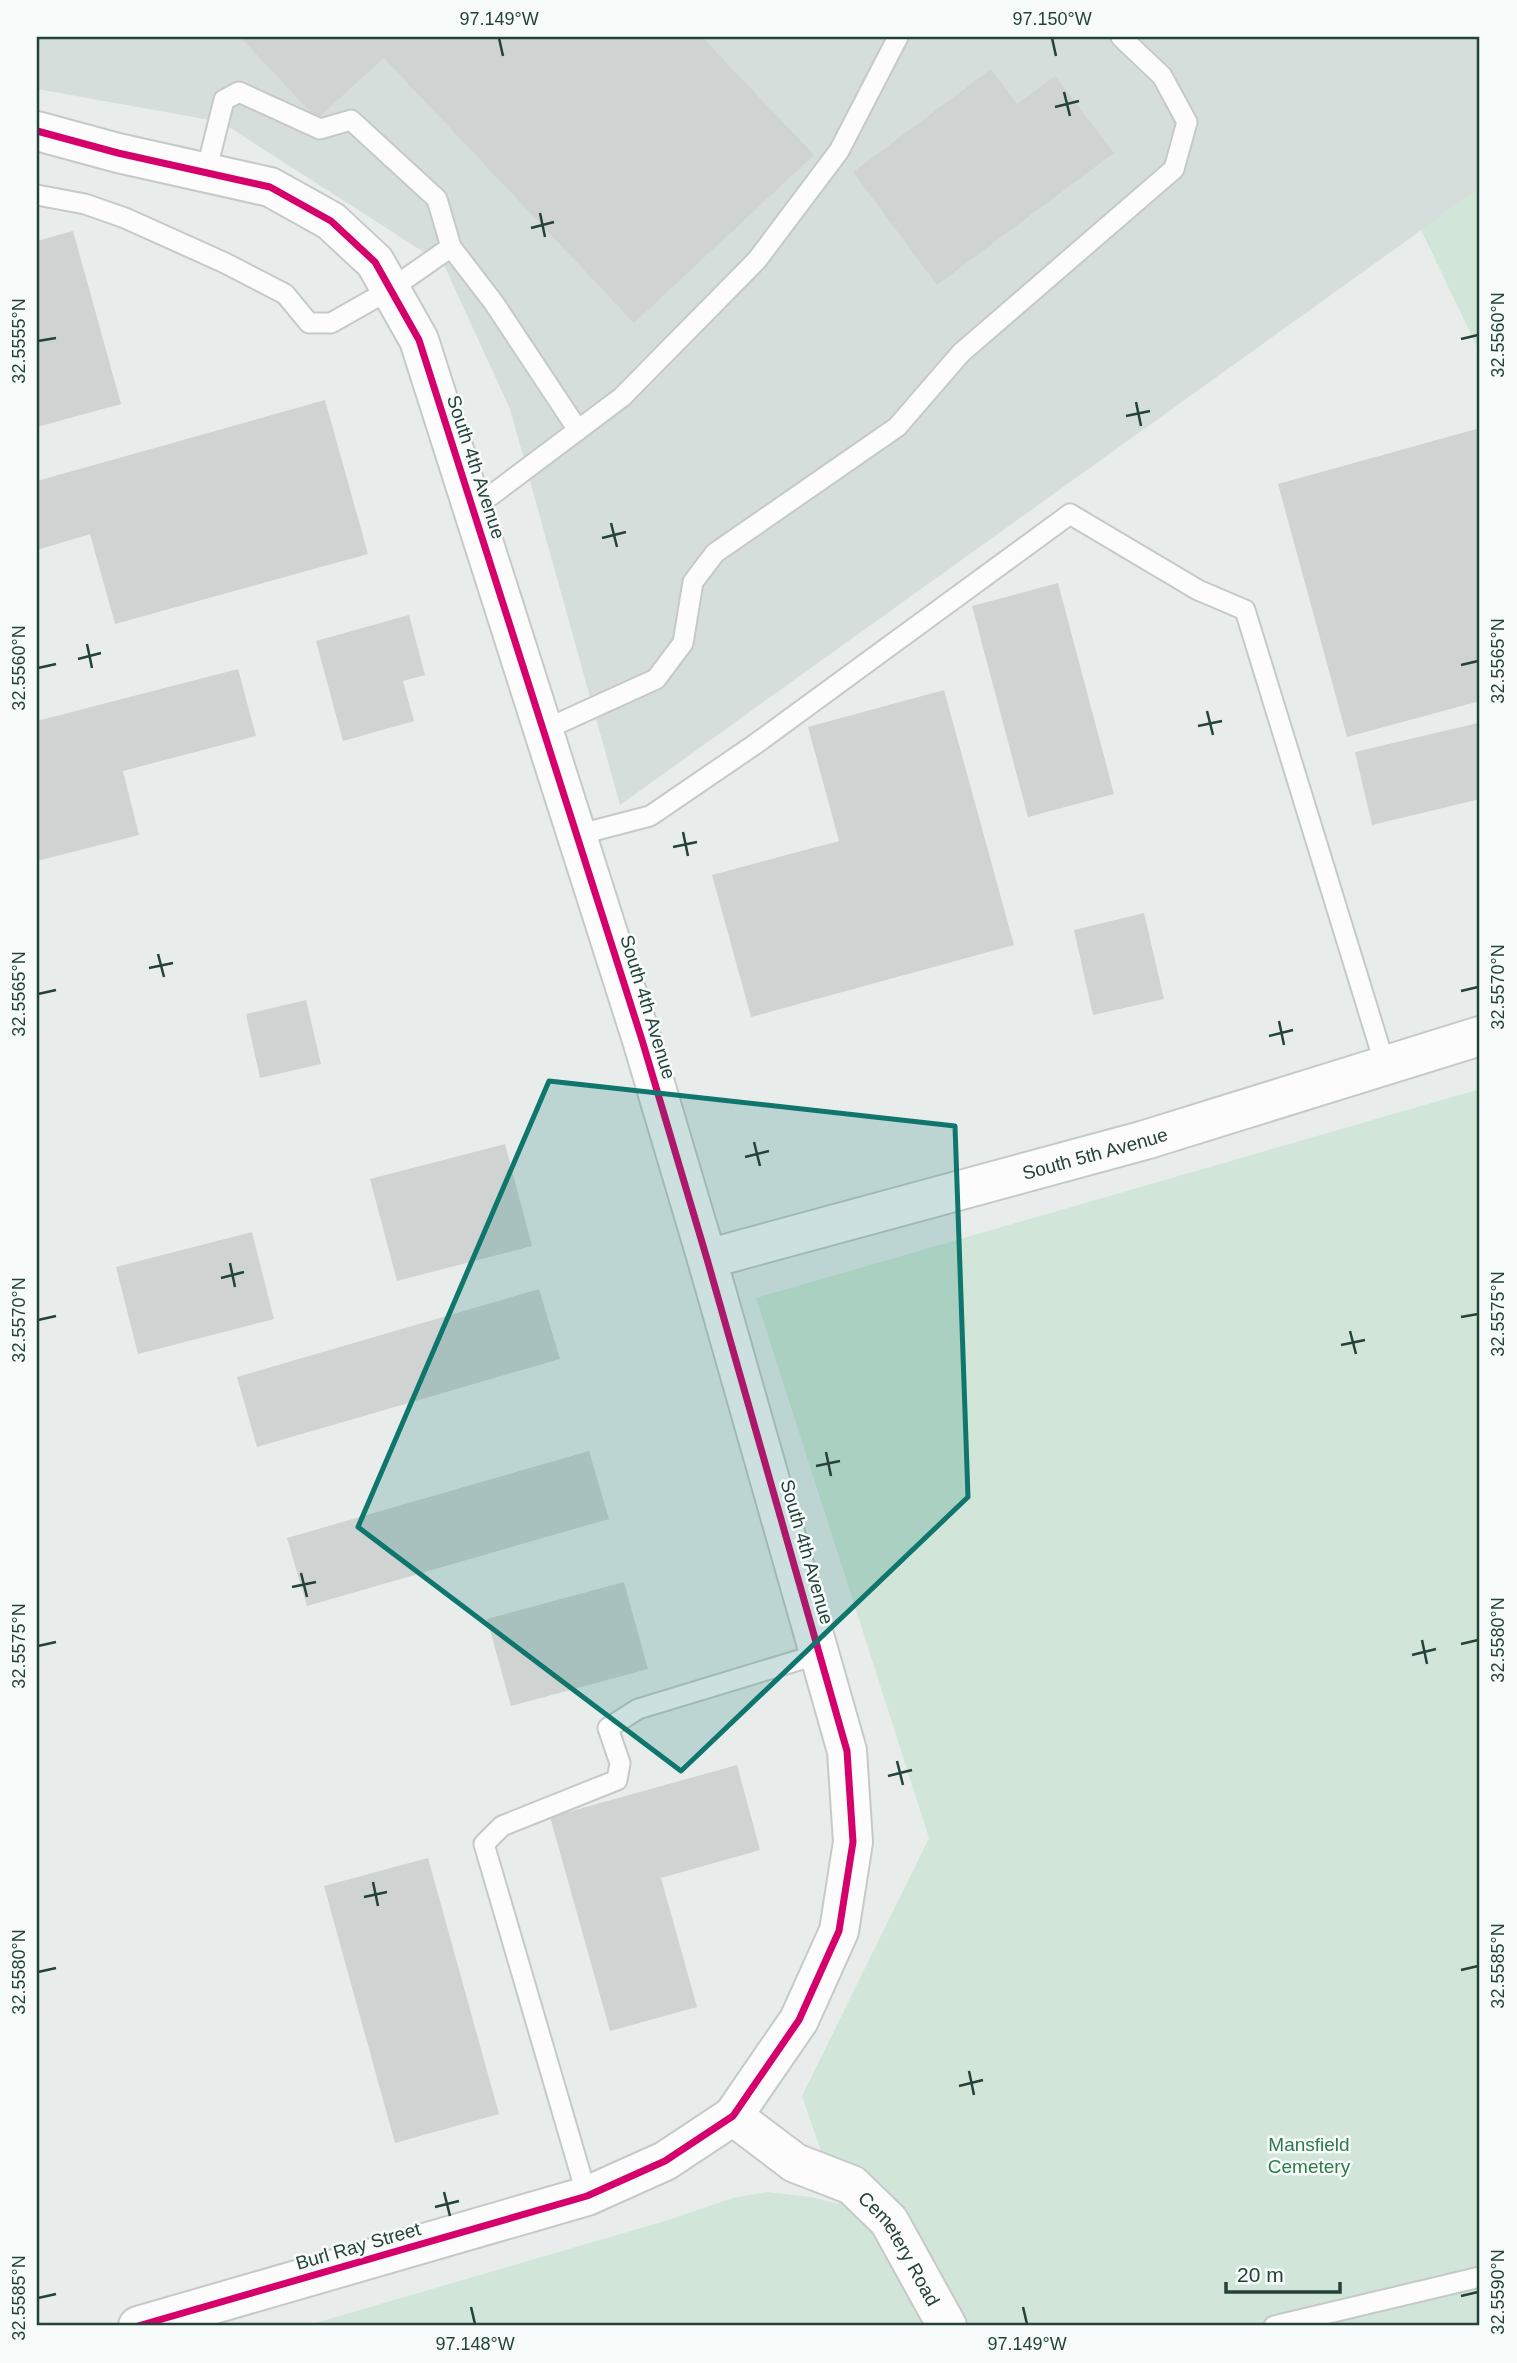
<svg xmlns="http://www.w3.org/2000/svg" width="1517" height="2363" font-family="Arial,sans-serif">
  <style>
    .built { fill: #d6dedb }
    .green { fill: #d1e6d8 }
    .building { fill: #cfd4d2 }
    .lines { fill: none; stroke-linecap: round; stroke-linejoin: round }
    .service-casing { stroke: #c5cac8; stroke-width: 23 }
    .minor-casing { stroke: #c5cac8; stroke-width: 42 }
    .service { stroke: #fcfcfc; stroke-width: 19 }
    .minor { stroke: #fcfcfc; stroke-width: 38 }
    .cycleway-casing { stroke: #f7fbf9; stroke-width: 11 }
    .cycleway { stroke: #d6006c; stroke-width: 7 }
    .marked { fill: #0f766e; fill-opacity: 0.2; stroke: #0f766e; stroke-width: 5; stroke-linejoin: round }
    .ticks { fill: none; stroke: #24423a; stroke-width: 2.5 }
    .labels { text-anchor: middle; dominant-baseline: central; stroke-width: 5; stroke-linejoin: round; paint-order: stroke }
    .street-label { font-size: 19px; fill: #24423a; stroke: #f7fbf9 }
    .park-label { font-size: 19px; fill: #2d7a4b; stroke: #f7fbf9 }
    .neatline { fill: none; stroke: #24423a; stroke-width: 2.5 }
    .ticks-label { font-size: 18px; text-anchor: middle; fill: #24423a }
  </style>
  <rect width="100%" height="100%" fill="#e8edeb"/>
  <polygon class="built" points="37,37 1480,37 1480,188 620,805 510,409 444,265 221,122 37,89"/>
  <g class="green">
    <polygon points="1480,188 1480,353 1421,230"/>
    <polygon points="1480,1089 1480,2326 305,2326 665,2221 733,2198 767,2192 811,2197 839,2204 802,2096 929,1838 756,1298"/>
  </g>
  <g class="building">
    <polygon points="240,37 702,37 814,155 634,323 384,58 317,119"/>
    <polygon points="991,69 1017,104 1055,76 1114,153 937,285 853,172"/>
    <polygon points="73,231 121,404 37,427 37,241"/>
    <polygon points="325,400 368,554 115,624 90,534 37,550 37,481"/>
    <polygon points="1480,428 1480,701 1347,737 1278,484"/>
    <polygon points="1058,583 1114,794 1028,817 972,606"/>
    <polygon points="409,615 425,675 403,681 414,721 343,741 316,641"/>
    <polygon points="238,669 256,736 123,771 139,835 37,861 37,721"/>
    <polygon points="944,690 1014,945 751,1017 712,875 839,841 808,727"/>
    <polygon points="1478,723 1480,732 1480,799 1372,825 1355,752"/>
    <polygon points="1144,913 1164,999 1093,1015 1074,930"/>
    <polygon points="306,1000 321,1064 260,1078 246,1014"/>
    <polygon points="505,1144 532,1246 397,1281 370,1179"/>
    <polygon points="252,1232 274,1319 138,1354 116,1267"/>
    <polygon points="539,1289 560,1359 257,1447 237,1377"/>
    <polygon points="589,1451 609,1519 307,1606 287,1538"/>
    <polygon points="624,1582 648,1669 511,1706 487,1619"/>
    <polygon points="737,1765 760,1850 661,1878 697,2007 610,2031 550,1817"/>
    <polygon points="428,1858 499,2114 395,2143 324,1886"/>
  </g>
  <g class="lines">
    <defs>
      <g id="service">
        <polyline points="206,172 224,100 239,92 320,129 351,120 437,199 451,247 494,303 578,430"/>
        <polyline points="37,195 85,204 125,218 225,263 285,294 309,323 331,323 391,289 451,247"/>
        <polyline points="473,509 622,397 757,260 839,151 898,37"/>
        <polyline points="544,730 656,679 683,643 693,582 715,553 897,427 961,353 1174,169 1187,122 1162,76 1121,37"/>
        <polyline points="577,835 650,816 754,745 1070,514 1198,590 1245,610 1385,1065"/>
        <polyline points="587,2196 484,1844 502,1826 617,1780 620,1763 608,1728 638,1709 819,1654"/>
        <polyline points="1274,2326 1480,2277"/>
      </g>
      <g id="minor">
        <polyline points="37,131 118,153 270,187 331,221 375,262 419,340 642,1040 707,1259 847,1751 853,1842 839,1931 799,2020 733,2116 665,2161 587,2196 138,2326"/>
        <path id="s1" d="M 707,1259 L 1145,1140 L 1480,1036"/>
        <path id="s2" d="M 733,2116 L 795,2163 L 852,2185 L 889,2221 L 947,2326"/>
      </g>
    </defs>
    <use href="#service" class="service-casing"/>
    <use href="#minor" class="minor-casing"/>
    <use href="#service" class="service"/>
    <use href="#minor" class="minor"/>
    <defs>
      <polyline id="cycleway" points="37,131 118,153 270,187 331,221 375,262 419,340 642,1040 707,1259 847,1751 853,1842 839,1931 799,2020 733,2116 665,2161 587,2196 138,2326"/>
    </defs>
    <use href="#cycleway" class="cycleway-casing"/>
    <use href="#cycleway" class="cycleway"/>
  </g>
  <path class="marked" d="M 549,1081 L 955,1126 L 968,1497 L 681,1771 L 358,1527 Z"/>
  <path class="ticks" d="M 499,38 L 503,56M 1052,38 L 1056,56M 1064,92 L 1070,116M 1055,107 L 1079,101M 540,213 L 545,237M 531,228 L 554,222M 1461,339 L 1478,335M 38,341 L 56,338M 1136,402 L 1141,426M 1126,416 L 1150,411M 611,523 L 617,547M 602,538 L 626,532M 87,644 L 92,668M 78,659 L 101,653M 1461,665 L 1478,661M 38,668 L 56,664M 1207,711 L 1213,735M 1198,726 L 1222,721M 683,832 L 688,856M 673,847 L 697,842M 158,954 L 164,977M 149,968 L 173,963M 1461,991 L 1478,987M 38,994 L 56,990M 1279,1021 L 1284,1045M 1269,1036 L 1293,1030M 754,1142 L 760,1166M 745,1157 L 769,1151M 230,1263 L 235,1287M 221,1278 L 244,1272M 1461,1317 L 1478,1314M 38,1320 L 56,1316M 1350,1331 L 1356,1354M 1341,1345 L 1365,1340M 826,1452 L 831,1476M 816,1466 L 840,1461M 301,1573 L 307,1597M 292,1587 L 316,1582M 1422,1640 L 1427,1664M 1461,1644 L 1478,1640M 38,1646 L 56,1642M 1412,1655 L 1436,1649M 897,1761 L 903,1785M 888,1776 L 912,1770M 373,1882 L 378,1906M 364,1897 L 387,1892M 1461,1970 L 1478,1966M 38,1972 L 56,1968M 969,2071 L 974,2095M 959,2086 L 983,2080M 444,2192 L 450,2216M 435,2207 L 459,2201M 1461,2296 L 1478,2292M 38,2298 L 56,2294M 471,2307 L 475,2324M 1023,2307 L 1027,2324"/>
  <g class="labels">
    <g class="street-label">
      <text transform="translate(476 467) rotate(72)">South 4th Avenue</text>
      <text transform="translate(648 1007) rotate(73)">South 4th Avenue</text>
      <text stroke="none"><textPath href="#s1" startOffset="402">South 5th Avenue</textPath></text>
      <text transform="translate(807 1552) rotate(74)">South 4th Avenue</text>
      <text transform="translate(358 2246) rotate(-16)">Burl Ray Street</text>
      <text stroke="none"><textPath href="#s2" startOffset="219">Cemetery Road</textPath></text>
    </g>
    <g class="park-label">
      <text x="1309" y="2144">Mansfield<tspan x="1309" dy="22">Cemetery</tspan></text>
    </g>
  </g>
  <rect width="1517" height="2363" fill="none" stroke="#f7fbf9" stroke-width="77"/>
  <path d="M1226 2282v10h114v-10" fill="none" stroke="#24423a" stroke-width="3.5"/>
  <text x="1237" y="2282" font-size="21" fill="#24423a" stroke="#f7fbf9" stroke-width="5" paint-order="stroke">20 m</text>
  <rect x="38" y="38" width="1440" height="2286" class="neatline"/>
  <g class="ticks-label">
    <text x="499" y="25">97.149°W</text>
    <text x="1052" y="25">97.150°W</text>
    <text transform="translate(1498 335) rotate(-90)" y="6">32.5560°N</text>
    <text transform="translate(19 341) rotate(-90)" y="6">32.5555°N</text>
    <text transform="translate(1498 661) rotate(-90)" y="6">32.5565°N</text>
    <text transform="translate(19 668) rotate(-90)" y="6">32.5560°N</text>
    <text transform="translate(1498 987) rotate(-90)" y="6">32.5570°N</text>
    <text transform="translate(19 994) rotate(-90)" y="6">32.5565°N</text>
    <text transform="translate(1498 1314) rotate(-90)" y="6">32.5575°N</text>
    <text transform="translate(19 1320) rotate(-90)" y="6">32.5570°N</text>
    <text transform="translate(1498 1640) rotate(-90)" y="6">32.5580°N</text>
    <text transform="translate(19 1646) rotate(-90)" y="6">32.5575°N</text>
    <text transform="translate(1498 1966) rotate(-90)" y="6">32.5585°N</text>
    <text transform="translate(19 1972) rotate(-90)" y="6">32.5580°N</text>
    <text transform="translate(1498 2292) rotate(-90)" y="6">32.5590°N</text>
    <text transform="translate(19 2298) rotate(-90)" y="6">32.5585°N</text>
    <text x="475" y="2350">97.148°W</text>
    <text x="1027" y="2350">97.149°W</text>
  </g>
</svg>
